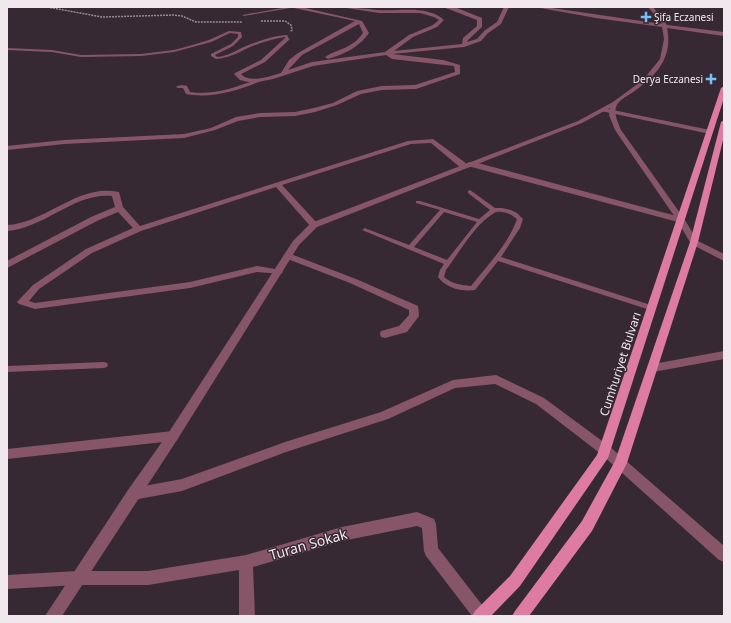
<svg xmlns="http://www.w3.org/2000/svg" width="731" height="623" font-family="'Noto Sans',sans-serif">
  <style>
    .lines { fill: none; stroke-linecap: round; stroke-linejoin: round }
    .path { stroke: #978c94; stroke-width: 1.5; stroke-dasharray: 2 1; stroke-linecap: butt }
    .service { fill: #865668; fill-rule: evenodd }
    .minor { fill: #865668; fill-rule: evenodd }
    .tertiary { fill: #865668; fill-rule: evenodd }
    .primary { fill: #dd7ba2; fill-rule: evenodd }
    .poi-dot { fill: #75c0f6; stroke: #372933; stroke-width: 1.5 }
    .labels { text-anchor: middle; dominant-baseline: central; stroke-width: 3; stroke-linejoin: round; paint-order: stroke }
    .far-poi-label { font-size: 10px; fill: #f1e8ee; stroke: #372933; text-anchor: start }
    .street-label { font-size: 12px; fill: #f1e8ee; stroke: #372933 }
    .near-street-label { font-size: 14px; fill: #f1e8ee; stroke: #372933 }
  </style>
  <rect width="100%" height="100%" fill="#372933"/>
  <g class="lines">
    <g class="path">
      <path d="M47,7L102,17L174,15L182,16L196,22H242"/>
      <path d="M261,21H285L291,25L292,30L290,32"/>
    </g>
    <g class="service">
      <path d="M288,7H296L244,16L242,15Z"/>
      <path d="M229,31L241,32L242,37L233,46L215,55L217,57C228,56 237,50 246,46C259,41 272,36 286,35H287L289,39L286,40L285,37C272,39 260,43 248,48C238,53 228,58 216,59L211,56V54L231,44L238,37V34L230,33L211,42L174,52L141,56L81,57L52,52L7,50V48L52,50L81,55L141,54L174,50L189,46L209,40Z"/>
      <path d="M262,78H263V80C241,90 211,99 186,94L183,88H178L176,87C178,85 183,85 187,86L190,92C215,96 239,86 262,78Z"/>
      <path d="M470,190L495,208H502L511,210L517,213L523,219L520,228L501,257L654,306L655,308L654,310H650L498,261L475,290C462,292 446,288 438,277L440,270L444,264L362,230L365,228L367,229L409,245L440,210L416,203V201H420L479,219L490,210L468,193V191ZM444,212L477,222L447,260L414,247ZM496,212C505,211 511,214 517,219C509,243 487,266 471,286C461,285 452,284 444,277L446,270C459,253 476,222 496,212Z"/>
      <path d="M104,362L107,363L108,365L107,367L104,368L7,372V366Z"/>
    </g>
    <g class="minor">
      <path d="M253,7H301L362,21L369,33C359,47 345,54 328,59L325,57C339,48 352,49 363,33L359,24L302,55L288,70L312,62L385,52L409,35L433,25L439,20L434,17L420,13H379L340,7C352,7 365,9 377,10C399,12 426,4 444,20L437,27L413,37L394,51L462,44L463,38L477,26V20L443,7L457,8L482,18V27L468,40L467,42L477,39L484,31L497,22L504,7H509L501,24L488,33L481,41L464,47L392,54L443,60L460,65V74L416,89L382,90L361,94L337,105L315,112L295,116L260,117L238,121L215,130L184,138L64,144L7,150V146L64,140L184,134L211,128L236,117L260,113L295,112L314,108L333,103L357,91L382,86L415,85L455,72L454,66L392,59L386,55L313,66L273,79L253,83L240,80L234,74L235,73L261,60L285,38L290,39L265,62L241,74C250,84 270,76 281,73L289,60L298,53L355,21L294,8H255Z"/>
      <path d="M603,108L710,130L713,132L710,134L601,111L600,110Z"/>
      <path d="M433,139L467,164V168H461L431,143L411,144L282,185L317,223L318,225L317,227H311L276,187L141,231L92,253L39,289L29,301L35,303L190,282L257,266L281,270L283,272L281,274L257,272L190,288L35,309L19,304L17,302L33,285L86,249L133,228L118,212L97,221L7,268V261L91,217L115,207L112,196C75,192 45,228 7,231V225C46,223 78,183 119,192L123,207L140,226L408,141Z"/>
      <path d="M468,162H474L684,218L685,220L681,223L678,222L468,166Z"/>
      <path d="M694,239L724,254V261L691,244L690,242Z"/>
      <path d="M288,253L356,279L418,306L419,316L407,332L385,338L381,337L380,334L381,331L399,326L409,315V310L350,283L285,258L283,256L285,254Z"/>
      <path d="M724,351V359L653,372L649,371L648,368L649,365L653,364Z"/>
      <path d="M496,375L544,398L609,446L724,546V562L719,560L601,454L536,404L495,384L455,388L388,419L286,452L182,491L133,500L128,498L126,494L128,490L133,488L182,479L285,442L381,412L453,380Z"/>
      <path d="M173,431L177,432L179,436L177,440L173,441L7,459V449Z"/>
      <path d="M417,512L434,519L436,524L438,548L486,610L488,616H472L426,556L424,551L422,528L417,526L342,541L253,567L255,616H239V570L148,585H78L7,589V575L78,571H148L246,555L342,527Z"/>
    </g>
    <path class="tertiary" d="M535,7H545L662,24L648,7H653L667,25L724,32V36L667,28C673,56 658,74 636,90C631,94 622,98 618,103C612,112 618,122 621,130L685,220L698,242L697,244H691L677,220L615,130L609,115L610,108L582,123L317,227L299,245L177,440L62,616H45L128,490L169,432L293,241L311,223L578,121L613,102L643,80L660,59L664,39L662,27L596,18Z"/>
    <g class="primary">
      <path d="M724,86V98L608,458L520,586L491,616H472L475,611L510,576L597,455L721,88Z"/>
      <path d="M724,120V136L698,242L627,463L592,531L529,616H512L515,611L582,521L615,461L690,242L721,122Z"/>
    </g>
  </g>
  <g class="poi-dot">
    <path d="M644 11h4v4h4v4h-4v4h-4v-4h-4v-4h4z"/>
    <path d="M709 73h4v4h4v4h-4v4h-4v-4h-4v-4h4z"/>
  </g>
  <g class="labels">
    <g class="far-poi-label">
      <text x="654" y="17">Şifa Eczanesi</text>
      <text x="703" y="79" text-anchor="end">Derya Eczanesi</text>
    </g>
    <g class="street-label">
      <text transform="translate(620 364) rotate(-72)">Cumhuriyet Bulvarı</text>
    </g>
    <g class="near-street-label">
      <text transform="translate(308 544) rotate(-16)">Turan Sokak</text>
    </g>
  </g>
  <rect width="731" height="623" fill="none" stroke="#f1e8ee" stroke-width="16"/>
</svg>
